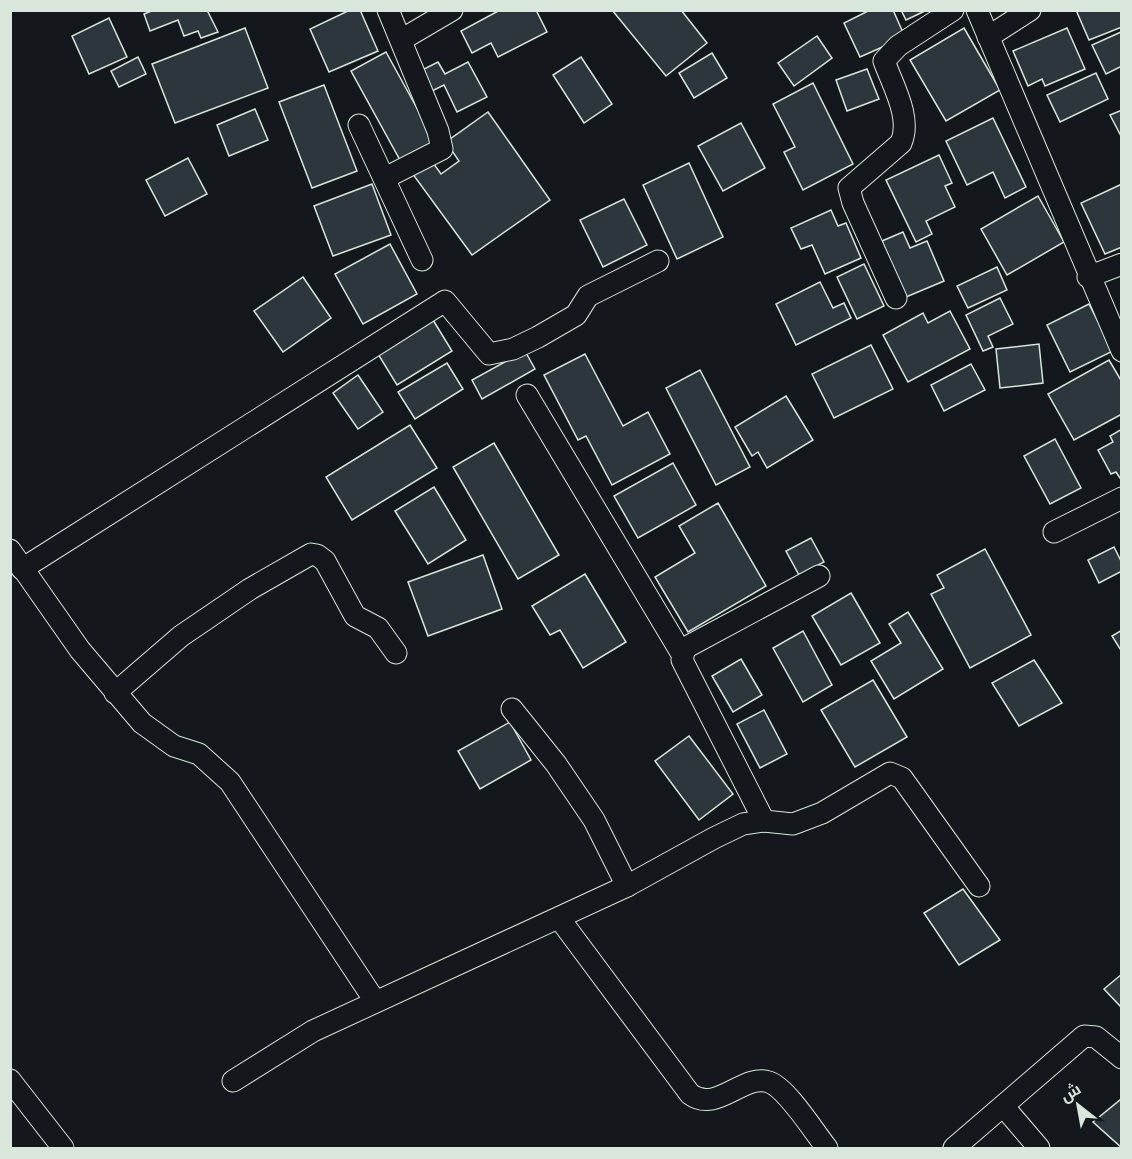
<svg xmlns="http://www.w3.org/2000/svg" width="1132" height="1159" font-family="'IBM Plex Sans',Cairo,sans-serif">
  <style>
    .building { fill: #2c363c; stroke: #d8e6dc; stroke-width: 1.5 }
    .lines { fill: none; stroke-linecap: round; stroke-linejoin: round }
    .minor-casing { stroke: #d8e6dc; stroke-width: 23 }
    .minor { stroke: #14181c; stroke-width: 21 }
  </style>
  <rect width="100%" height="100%" fill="#14181c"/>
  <g class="building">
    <path d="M154,10H207L218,32L201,38L198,31L184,36L178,20L150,31L144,14Z"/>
    <path d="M350,10H360L378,51L329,72L310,29Z"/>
    <path d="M500,10H536L547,32L498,57L491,43L472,53L461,31Z"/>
    <path d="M612,10H681L707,43L666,76Z"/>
    <path d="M870,10H893L905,37L860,57L844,23Z"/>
    <path d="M901,10H927L906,20Z"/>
    <path d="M1076,10H1121L1122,27L1089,40Z"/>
    <path d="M109,18L127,57L89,74L72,36Z"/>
    <path d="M245,28L268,88L175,123L152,64Z"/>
    <path d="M964,28L1000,90L946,121L910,60Z"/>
    <path d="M1067,28L1085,69L1045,86L1042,79L1028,86L1013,51Z"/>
    <path d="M1121,32L1122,66L1106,74L1092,45Z"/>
    <path d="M817,36L832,58L794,86L778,63Z"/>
    <path d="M386,52L435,141L400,160L351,71Z"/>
    <path d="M712,53L727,78L694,98L679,73Z"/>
    <path d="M138,57L146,74L119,87L111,71Z"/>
    <path d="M581,57L612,104L584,123L553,75Z"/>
    <path d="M438,62L445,74L468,62L487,97L457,112L444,85L430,92L420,71Z"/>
    <path d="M867,69L879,99L847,111L836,80Z"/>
    <path d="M1096,73L1108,99L1060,122L1047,95Z"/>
    <path d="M813,83L853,164L803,190L784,152L795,147L773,104Z"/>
    <path d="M324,85L357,171L312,188L279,102Z"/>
    <path d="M255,109L268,140L229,156L217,125Z"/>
    <path d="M1122,110V138L1110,115Z"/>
    <path d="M488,112L550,200L472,255L412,173L431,160L441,174L459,161L446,142Z"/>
    <path d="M993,118L1026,187L1005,198L993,172L967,185L946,141Z"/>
    <path d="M741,123L765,168L723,191L698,146Z"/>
    <path d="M939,155L952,183L945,186L955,207L926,221L932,234L916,242L886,180Z"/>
    <path d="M188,158L207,194L165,216L146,180Z"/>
    <path d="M689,163L723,237L677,259L643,185Z"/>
    <path d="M372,184L391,235L333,256L314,206Z"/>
    <path d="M1122,184V247L1105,254L1081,203Z"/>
    <path d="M1038,196L1064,242L1007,275L981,229Z"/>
    <path d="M624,199L647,245L603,267L580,220Z"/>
    <path d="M831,210L838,226L846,223L861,258L825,274L812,245L801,249L791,228Z"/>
    <path d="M903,232L910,248L927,241L944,281L906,297L882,241Z"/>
    <path d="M390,244L417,294L363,324L335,274Z"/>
    <path d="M864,264L884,306L857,319L837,277Z"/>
    <path d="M997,267L1007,290L968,308L957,286Z"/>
    <path d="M303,277L331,318L283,352L254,311Z"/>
    <path d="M820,282L833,308L844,303L851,318L796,345L776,304Z"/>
    <path d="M1000,298L1013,324L988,336L993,347L983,351L966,315Z"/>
    <path d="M1089,304L1113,351L1070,372L1047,325Z"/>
    <path d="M950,311L970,349L908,382L883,335L923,313L928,323Z"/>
    <path d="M433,320L452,351L397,385L378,354Z"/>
    <path d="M1039,344L1043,383L1000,388L996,349Z"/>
    <path d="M871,345L893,389L834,418L812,374Z"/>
    <path d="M525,351L535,369L482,399L472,380Z"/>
    <path d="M585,354L623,426L648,412L670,454L612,485L586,436L578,440L544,375Z"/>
    <path d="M1109,360L1122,382V414L1074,440L1048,394Z"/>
    <path d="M447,363L463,389L415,419L398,392Z"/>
    <path d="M971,364L985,390L944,411L931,385Z"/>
    <path d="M700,370L750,467L716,485L666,388Z"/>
    <path d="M358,375L383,412L358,429L333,393Z"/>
    <path d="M786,396L813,440L767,468L758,452L752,456L735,427Z"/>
    <path d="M410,425L437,468L352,520L326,477Z"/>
    <path d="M1122,429V481L1116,472L1111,474L1098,450L1113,442L1110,436Z"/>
    <path d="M1055,439L1081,488L1050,504L1024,456Z"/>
    <path d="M494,443L559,555L518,579L453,467Z"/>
    <path d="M673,463L696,505L638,538L614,496Z"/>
    <path d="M434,487L466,540L428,564L395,511Z"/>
    <path d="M718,503L766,586L688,632L655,577L695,553L679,526Z"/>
    <path d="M811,538L824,562L799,575L786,551Z"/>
    <path d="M1114,547L1122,563V571L1099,583L1088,560Z"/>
    <path d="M985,549L1031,635L970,668L931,594L944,588L937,575Z"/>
    <path d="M483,555L502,609L428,636L408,582Z"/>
    <path d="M585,574L626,642L583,668L560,630L550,635L532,606Z"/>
    <path d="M851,593L880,643L841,665L812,616Z"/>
    <path d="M908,612L943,669L894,699L871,661L901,643L889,624Z"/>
    <path d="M1122,630V652L1112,636Z"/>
    <path d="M803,631L832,685L803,702L773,648Z"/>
    <path d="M741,659L762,695L733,712L712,676Z"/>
    <path d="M1034,660L1062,703L1019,726L992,683Z"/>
    <path d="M873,680L907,737L855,767L821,710Z"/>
    <path d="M764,710L787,754L760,768L737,724Z"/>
    <path d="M510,722L531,760L480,789L458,751Z"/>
    <path d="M689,736L733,794L699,820L655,761Z"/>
    <path d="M963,889L1000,940L959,965L924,913Z"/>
    <path d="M1122,974V1008L1104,989Z"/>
    <path d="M1120,1100L1122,1101V1148L1093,1122Z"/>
  </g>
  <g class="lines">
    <defs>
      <g id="minor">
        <path d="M977,10L1122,351"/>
        <path d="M988,37L1030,10"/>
        <path d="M401,40L452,10"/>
        <path d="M359,125L422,260"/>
        <path d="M385,178L442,149L438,131L388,10"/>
        <path d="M1088,277L1122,264"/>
        <path d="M896,298L853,203L849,188L901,143C912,118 893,86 884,61L898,46L953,10"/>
        <path d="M527,395L682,654"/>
        <path d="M1054,532L1122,498"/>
        <path d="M10,550L80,650L142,723L174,746L199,754L230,782L375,1001"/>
        <path d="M22,569L445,301L489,354L513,349L538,337L576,315L588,296L658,261"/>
        <path d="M115,693L181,636L250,589L311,554L317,555L325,561L355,616L378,628L396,653"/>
        <path d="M512,709L556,764L594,820L627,886"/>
        <path d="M764,821L682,660L685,648L819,576"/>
        <path d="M559,918L690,1094C717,1114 743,1073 769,1082C787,1088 814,1132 827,1148"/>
        <path d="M10,1080L63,1148"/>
        <path d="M233,1081L313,1031L627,886L714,838L743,824L764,821L793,824L822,813L890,773L902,778L979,886"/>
        <path d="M1004,1107L1039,1148"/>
        <path d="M954,1148L1084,1036L1096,1037L1122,1058"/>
      </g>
    </defs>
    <use href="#minor" class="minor-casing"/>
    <use href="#minor" class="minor"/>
  </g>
  <rect width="1132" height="1159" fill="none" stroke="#d8e6dc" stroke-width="24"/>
  <g transform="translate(1078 1105) rotate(329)" stroke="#14181c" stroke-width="4.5" paint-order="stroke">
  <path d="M0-4.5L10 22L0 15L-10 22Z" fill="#d8e6dc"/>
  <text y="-9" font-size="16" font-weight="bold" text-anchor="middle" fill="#d8e6dc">ش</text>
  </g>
</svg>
